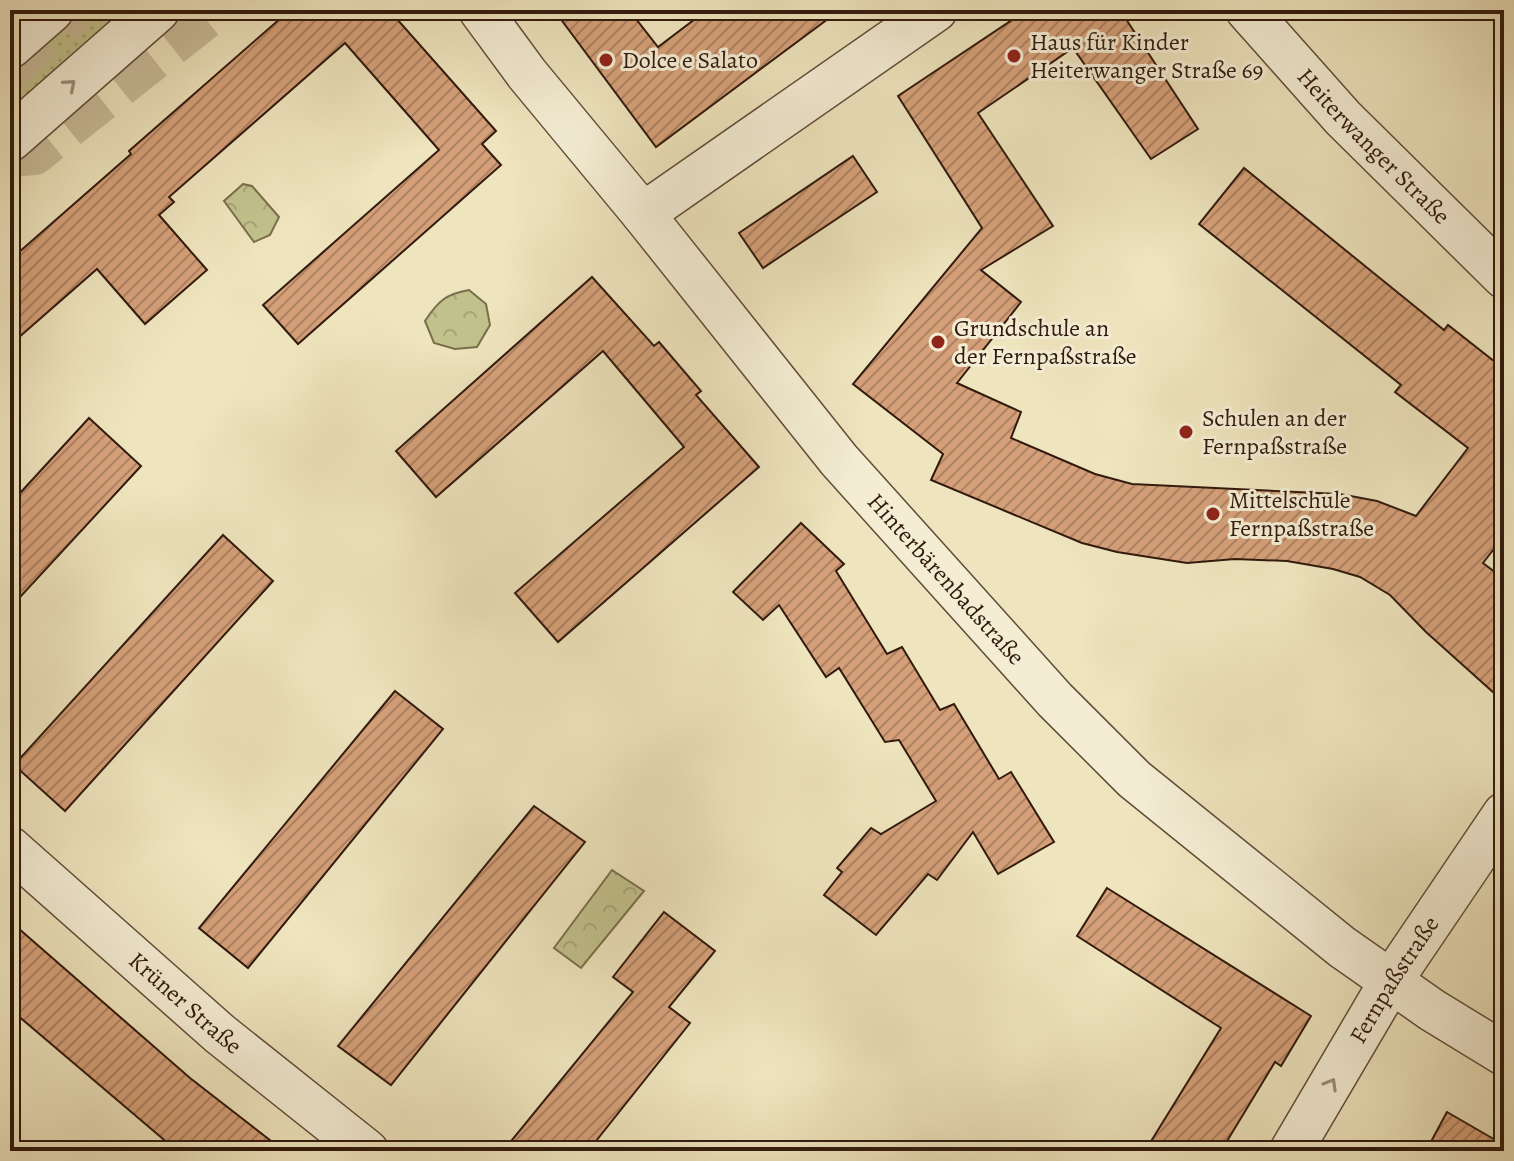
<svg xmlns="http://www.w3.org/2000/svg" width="1514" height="1161" font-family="Alegreya,serif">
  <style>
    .grass { fill: url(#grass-dots); stroke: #796e4c; stroke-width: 2 }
    .forest { fill: url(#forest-crowns); stroke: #796e4c; stroke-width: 2 }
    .building { fill: url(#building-hatch); stroke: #311a0d; stroke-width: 2 }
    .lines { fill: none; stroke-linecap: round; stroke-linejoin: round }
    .trunk-tunnel { stroke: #c8bc9a; stroke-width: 44; stroke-dasharray: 44 22; stroke-linecap: butt }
    .motorway-tunnel { stroke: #c8bc9a; stroke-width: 44; stroke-dasharray: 44 22; stroke-linecap: butt }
    .minor-casing { stroke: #604c39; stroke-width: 45 }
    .tertiary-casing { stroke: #604c39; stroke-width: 47 }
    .minor { stroke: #f4edd4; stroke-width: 42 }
    .tertiary { stroke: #f4edd4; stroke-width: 44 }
    .oneway { stroke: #9c8e7a }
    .poi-dot { fill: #8f2418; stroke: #f4edd4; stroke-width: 3 }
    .labels { text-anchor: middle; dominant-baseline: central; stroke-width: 6; stroke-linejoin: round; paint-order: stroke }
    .poi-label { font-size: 24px; fill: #311a0d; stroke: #f4edd4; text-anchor: start }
    .street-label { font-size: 24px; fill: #311a0d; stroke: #f4edd4 }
  </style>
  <defs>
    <pattern id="grass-dots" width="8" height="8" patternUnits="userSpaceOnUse" patternTransform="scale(2)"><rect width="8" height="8" fill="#c1c18c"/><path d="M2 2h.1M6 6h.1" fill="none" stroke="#a6a578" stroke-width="1.8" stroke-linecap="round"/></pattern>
    <pattern id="forest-crowns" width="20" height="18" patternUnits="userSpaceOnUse" patternTransform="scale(2)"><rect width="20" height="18" fill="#c1c18c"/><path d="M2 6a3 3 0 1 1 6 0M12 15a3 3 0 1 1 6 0" fill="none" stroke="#a6a578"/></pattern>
    <pattern id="building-hatch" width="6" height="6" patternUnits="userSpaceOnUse" patternTransform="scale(2)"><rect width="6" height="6" fill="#d5a079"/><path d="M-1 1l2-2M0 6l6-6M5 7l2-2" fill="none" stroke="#ad8262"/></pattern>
  </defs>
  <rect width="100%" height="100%" fill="#eee4bd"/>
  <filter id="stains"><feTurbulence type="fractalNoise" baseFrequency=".0025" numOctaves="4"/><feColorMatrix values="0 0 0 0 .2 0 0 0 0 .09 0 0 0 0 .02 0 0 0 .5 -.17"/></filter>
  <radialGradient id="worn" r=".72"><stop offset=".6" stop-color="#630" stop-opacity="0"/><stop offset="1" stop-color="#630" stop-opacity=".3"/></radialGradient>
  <path class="grass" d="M70,10H138L10,121V62Z"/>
  <g class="forest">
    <path d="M243,184L252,186L279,217L270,235L254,242L224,201Z"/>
    <path d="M469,290L486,304L490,325L477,347L455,349L434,343L425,321C438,301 446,294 469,290Z"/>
    <path d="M612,870L644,891L581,968L554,948Z"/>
  </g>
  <g class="building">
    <path d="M290,10H389L496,131L482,144L501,165L298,344L263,305L439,150L345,43L169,197L174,202L159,215L207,270L145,324L97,269L10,345V260L131,154L129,151Z"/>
    <path d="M554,10H629L658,47L707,10H840L656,147Z"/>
    <path d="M1027,10H1120L1198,129L1151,159L1073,48L978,113L1053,226L981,270L1021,302L957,383L1021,412L1011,438L1095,474L1132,484L1340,494L1377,501L1416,516L1468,448L1395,392L1401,385L1199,224L1244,168L1444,330L1448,325L1504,369V536L1483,563L1504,579V702L1426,632L1390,595L1360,577L1333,569L1287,561L1235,559L1187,563L1117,552L1082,543L931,480L943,454L853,384L982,228L898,96Z"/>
    <path d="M853,156L877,192L763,268L739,233Z"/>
    <path d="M592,277L654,346L659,342L701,391L696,395L759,467L558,642L515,593L684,447L603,351L436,497L396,451Z"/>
    <path d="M89,418L141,466L10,608V504Z"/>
    <path d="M801,523L844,564L836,571L887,654L902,647L940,710L954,704L999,779L1011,772L1054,842L998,874L973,832L937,880L928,874L876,935L824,895L842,872L837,868L871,828L881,834L936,801L899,740L885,742L839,668L826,677L779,605L763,620L733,592Z"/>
    <path d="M223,535L273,581L65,811L14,765Z"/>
    <path d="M395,691L443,729L248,968L199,928Z"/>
    <path d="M534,806L585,842L391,1085L338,1046Z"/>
    <path d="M1107,888L1311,1016L1281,1066L1275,1062L1221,1151H1145L1221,1028L1077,936Z"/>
    <path d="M664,912L715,951L669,1007L690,1023L588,1151H503L633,992L613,977Z"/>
    <path d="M10,921L190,1078L284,1151H177L156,1133L10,1009Z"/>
    <path d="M1447,1112L1504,1145V1151H1426Z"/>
  </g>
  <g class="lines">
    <path class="trunk-tunnel" d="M10,68L75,10"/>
    <path class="motorway-tunnel" d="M10,155L34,153L214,10"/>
    <defs>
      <g id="minor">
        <path id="s1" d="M480,10L527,74L643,214L839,460L1055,700L1134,779L1342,947L1432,1010L1504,1054"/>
        <path id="s2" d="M1247,10L1343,118L1504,277"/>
        <path d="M643,214L936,10"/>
        <path id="s3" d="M10,848L220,1034L367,1151"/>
        <path id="s4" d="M1291,1151L1391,981L1504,814"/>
      </g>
      <g id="tertiary">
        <path d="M10,46L51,10"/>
        <path d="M10,139L157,10"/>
      </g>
    </defs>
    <use href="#minor" class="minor-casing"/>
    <use href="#tertiary" class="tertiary-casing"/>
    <use href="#minor" class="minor"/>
    <use href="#tertiary" class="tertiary"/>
  </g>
  <defs><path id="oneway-chevron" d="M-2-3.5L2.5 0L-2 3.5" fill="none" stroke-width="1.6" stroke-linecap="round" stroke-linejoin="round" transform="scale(2)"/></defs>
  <g class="oneway">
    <use href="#oneway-chevron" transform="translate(70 85) rotate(-41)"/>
    <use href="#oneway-chevron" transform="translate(1331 1084) rotate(-60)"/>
  </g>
  <g class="poi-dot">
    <circle cx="1014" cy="56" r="8"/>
    <circle cx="606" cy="60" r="8"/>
    <circle cx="938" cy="342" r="8"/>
    <circle cx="1186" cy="432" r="8"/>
    <circle cx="1213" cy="514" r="8"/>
  </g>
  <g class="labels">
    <g class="poi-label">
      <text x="1030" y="42">Haus für Kinder<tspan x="1030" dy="28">Heiterwanger Straße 69</tspan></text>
      <text x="622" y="60">Dolce e Salato</text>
      <text x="954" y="328">Grundschule an<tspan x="954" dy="28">der Fernpaßstraße</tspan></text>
      <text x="1202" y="418">Schulen an der<tspan x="1202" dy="28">Fernpaßstraße</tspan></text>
      <text x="1229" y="500">Mittelschule<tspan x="1229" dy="28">Fernpaßstraße</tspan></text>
    </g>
    <g class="street-label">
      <text stroke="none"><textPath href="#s2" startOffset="186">Heiterwanger Straße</textPath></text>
      <text stroke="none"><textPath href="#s1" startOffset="736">Hinterbärenbadstraße</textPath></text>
      <text stroke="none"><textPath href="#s4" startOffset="200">Fernpaßstraße</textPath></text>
      <text stroke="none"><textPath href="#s3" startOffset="234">Krüner Straße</textPath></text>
    </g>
  </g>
  <rect width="1514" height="1161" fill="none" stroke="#eee4bd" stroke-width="40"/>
  <rect x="12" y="12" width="1490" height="1137" fill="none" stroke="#311a0d" stroke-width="4"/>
  <rect x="20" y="20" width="1474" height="1121" fill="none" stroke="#311a0d" stroke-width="2"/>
  <rect width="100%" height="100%" filter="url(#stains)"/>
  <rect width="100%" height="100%" fill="url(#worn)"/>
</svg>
